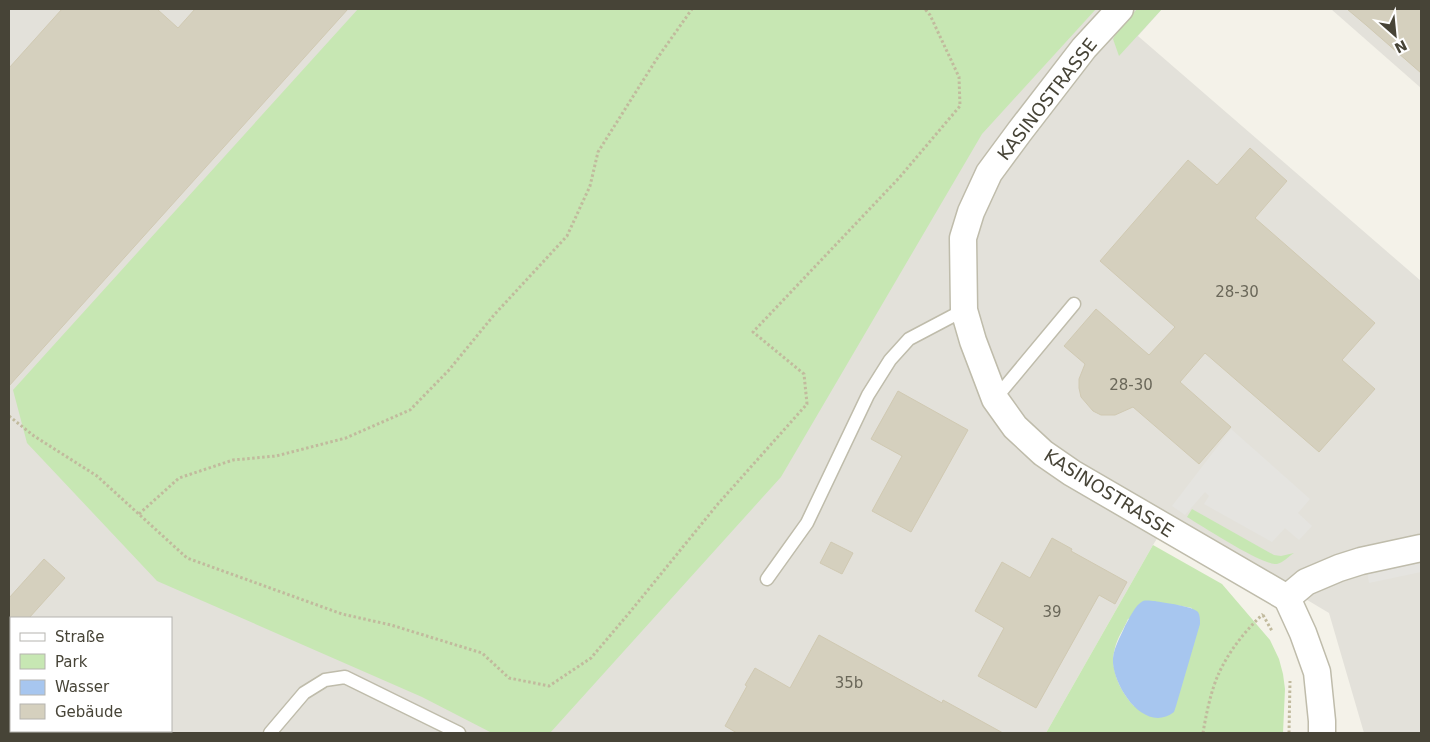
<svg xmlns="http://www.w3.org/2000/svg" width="1430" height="742" font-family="'DejaVu Sans',sans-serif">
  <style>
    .industrial { fill: #e3e1da; fill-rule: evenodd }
    .green { fill: #c7e7b3; fill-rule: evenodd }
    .parking { fill: #e5e4e0 }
    .water { fill: #a7c6ef }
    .building { fill: #d5d0be; stroke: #d0c9b2 }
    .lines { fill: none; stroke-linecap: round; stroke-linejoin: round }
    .lane-casing { stroke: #bfbcab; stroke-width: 15 }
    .street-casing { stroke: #bfbcab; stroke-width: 29 }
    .path { stroke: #c1ba9d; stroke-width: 3; stroke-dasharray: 2.5 2.5; stroke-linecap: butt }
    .lane { stroke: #fff; stroke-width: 12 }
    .street { stroke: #fff; stroke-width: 26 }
    .labels { text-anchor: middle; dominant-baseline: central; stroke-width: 4; stroke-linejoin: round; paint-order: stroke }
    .number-label { font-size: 15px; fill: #6a6759 }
    .street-label { font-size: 18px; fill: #474437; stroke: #fff }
  </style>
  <rect width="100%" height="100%" fill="#f4f2e9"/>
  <g class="industrial">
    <path d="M9,9H1162L1138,36L1421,281V733H1364L1329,613L1170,518L1153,545L1046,733H9ZM11,618H171V731H11Z"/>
    <path d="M1331,9H1421V88Z"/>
  </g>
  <g class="green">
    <path d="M358,9H1096L982,134L781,477L550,733H492L422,697L157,581L27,443L13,390Z"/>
    <path d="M1137,9H1162L1119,56L1113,39L1118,30Z"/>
    <path d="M1192,509L1274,555L1281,556L1294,553C1289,556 1283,563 1277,564C1263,566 1202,526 1187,517Z"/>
    <path d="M1153,545L1222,584L1270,640L1279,659L1283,674L1285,689L1283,733H1046ZM1176,605L1192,608L1134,706C1120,692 1109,668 1115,648C1117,638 1124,629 1128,619Z"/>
  </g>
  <g class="parking">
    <path d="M1231,429L1310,499L1298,513L1312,526L1299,540L1285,528L1272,542L1204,504L1209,496L1205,492L1185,515L1172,506Z"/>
    <path d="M1421,560V572L1369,583L1367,572Z"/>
  </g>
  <path class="water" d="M1155,601C1164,603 1193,606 1198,612C1200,615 1200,620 1200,624L1176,706L1174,712C1145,734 1115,689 1113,663C1112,650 1120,638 1125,626C1129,619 1135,605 1143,601C1146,600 1152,601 1155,601Z"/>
  <g class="building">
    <path d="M62,9H157L178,28L195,9H348L9,386V68Z"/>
    <path d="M1347,9H1421V73L1366,25Z"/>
    <path d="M1250,148L1287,181L1255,218L1375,323L1342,360L1375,389L1319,452L1205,353L1180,382L1231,427L1199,464L1133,407L1115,415H1101L1093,411L1081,397L1079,388V379L1085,364L1064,346L1096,309L1149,355L1175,327L1100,261L1188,160L1217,185Z"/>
    <path d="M898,391L968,430L911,532L872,511L902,456L871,439Z"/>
    <path d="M1052,538L1072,549L1071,551L1127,582L1115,604L1099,595L1036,708L978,676L1004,628L975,611L1002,562L1030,578Z"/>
    <path d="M831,542L853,553L842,574L820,563Z"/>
    <path d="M44,559L65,578L29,618H9V598Z"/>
    <path d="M819,635L942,703L943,700L1003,733H737L725,726L747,686L745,685L755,668L790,688Z"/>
  </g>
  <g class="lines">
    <defs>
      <g id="lane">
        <path d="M995,399L1074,304"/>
        <path d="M767,579L807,523L868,395L890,360L909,339L964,310"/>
        <path d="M270,733L304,693L325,680L345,677L459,733"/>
      </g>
      <g id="street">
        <path d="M1120,9L1084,48L1020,131L989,173L971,212L963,238L964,310L973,341L995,399L1015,427L1043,453L1072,473L1287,598"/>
        <path d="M1287,598L1306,582L1339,568L1361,561L1421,548"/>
        <path d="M1287,598L1303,633L1317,672L1322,721V733"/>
      </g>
    </defs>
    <use href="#lane" class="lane-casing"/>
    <use href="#street" class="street-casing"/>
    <g class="path">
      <path d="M9,416L34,436L97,476L187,558L342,614L391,625L482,653L509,678L549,686L591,658L630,612L717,505L807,404L804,374L753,332L899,178L960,106L959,77L930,15L925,9"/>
      <path d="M139,514L179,478L233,460L276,456L346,438L410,410L449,370L494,315L567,236L590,186L598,152L656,60L692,9"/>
      <path d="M1263,615L1272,631"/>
      <path d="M1203,733C1206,715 1211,690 1219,673C1229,651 1245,631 1263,614"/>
      <path d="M1289,733L1290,681"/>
    </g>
    <use href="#lane" class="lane"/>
    <use href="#street" class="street"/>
  </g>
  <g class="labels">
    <g class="number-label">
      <text x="1237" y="292">28-30</text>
      <text x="1131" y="385">28-30</text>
      <text x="1052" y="612">39</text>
      <text x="849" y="683">35b</text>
    </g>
    <g class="street-label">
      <text transform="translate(1047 99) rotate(-52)">KASINOSTRASSE</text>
      <text transform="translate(1109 493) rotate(32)">KASINOSTRASSE</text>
    </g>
  </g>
  <rect width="1430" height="742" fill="none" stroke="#474437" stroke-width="20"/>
  <rect x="10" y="617" width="162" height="115" fill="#ffffff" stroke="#b5b4af"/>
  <rect x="20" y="633" width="25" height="8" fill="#ffffff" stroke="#b5b4af"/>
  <text x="55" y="642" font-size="15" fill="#474437">Straße</text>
  <rect x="20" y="654" width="25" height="15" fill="#c7e7b3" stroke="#b5b4af"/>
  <text x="55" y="667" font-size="15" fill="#474437">Park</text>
  <rect x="20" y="680" width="25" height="15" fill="#a7c6ef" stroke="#b5b4af"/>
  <text x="55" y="692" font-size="15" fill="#474437">Wasser</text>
  <rect x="20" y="704" width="25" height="15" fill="#d5d0be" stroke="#b5b4af"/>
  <text x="55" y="717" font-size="15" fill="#474437">Gebäude</text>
  <g transform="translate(1395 35) rotate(153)" stroke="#ffffff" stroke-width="4" paint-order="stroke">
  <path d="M0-4L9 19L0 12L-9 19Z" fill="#474437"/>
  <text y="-8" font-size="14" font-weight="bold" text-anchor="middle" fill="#474437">N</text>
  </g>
</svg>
